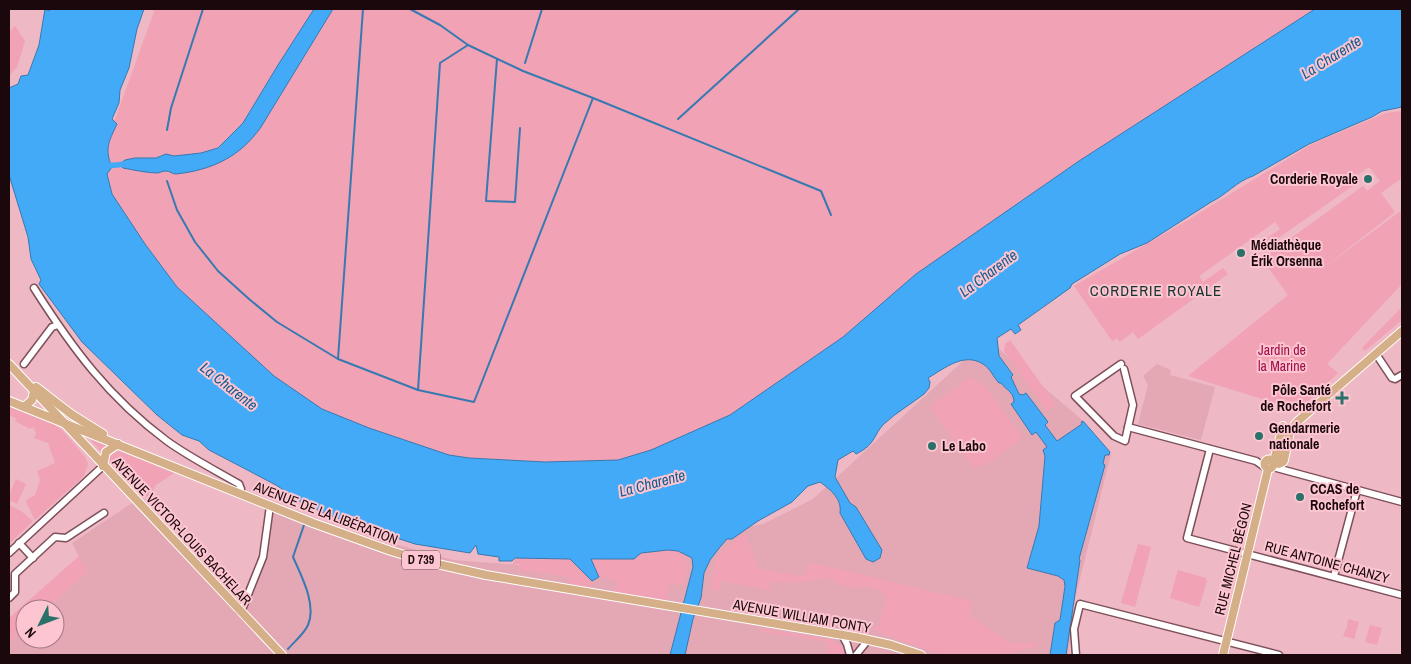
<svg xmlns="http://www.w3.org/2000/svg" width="1411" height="664" font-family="'Archivo Narrow',sans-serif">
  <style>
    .built { fill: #e4a8b5 }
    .green { fill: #f1a2b4 }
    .water { fill: #43aaf7; stroke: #3779b1 }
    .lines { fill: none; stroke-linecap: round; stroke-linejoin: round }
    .stream { stroke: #3779b1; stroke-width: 2 }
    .canal { stroke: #43aaf7; stroke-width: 5.5 }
    .minor-casing { stroke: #7d4f59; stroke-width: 9 }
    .major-casing { stroke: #fff; stroke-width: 10 }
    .minor { stroke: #fff; stroke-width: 6 }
    .major { stroke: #d4af88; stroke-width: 8 }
    .poi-dot { fill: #297169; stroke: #fcc5d0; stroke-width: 2 }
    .labels { text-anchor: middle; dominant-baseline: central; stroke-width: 4; stroke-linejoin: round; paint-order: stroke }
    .shield { fill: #fcc5d0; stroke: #5e4148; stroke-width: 1 }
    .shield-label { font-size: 12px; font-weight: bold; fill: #1a080d }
    .poi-label { font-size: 14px; font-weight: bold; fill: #1a080d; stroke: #fcc5d0; text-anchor: start }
    .park-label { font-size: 14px; fill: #9f0e4b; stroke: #fcc5d0 }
    .street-label { font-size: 14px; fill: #1a080d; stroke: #fcc5d0 }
    .water-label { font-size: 15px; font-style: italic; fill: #135c8e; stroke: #fcc5d0 }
    .neighbourhood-label { font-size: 15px; letter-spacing: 1px; fill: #133530; stroke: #fcc5d0 }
  </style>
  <rect width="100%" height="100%" fill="#eeb8c4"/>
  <g class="built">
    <path d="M987,339L1080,418L1111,454L1075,599L1068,655H9V644L25,629V639H55V609H46L87,572L72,543L132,503L235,612L261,553L265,508L453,560L646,574L712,533L763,524L813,499Z"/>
    <path d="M1157,364L1171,370L1170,375L1215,387L1201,440L1138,424L1148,385L1143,376Z"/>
  </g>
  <g class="green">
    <path d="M155,9H1342L862,349L643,468L404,465L160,302L97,169Z"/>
    <path d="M15,26L25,41L17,67L9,76V32Z"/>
    <path d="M1402,111V178L1381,193L1395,212L1322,269L1402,210V284L1327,364L1338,373L1298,410L1188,376L1288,295L1262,259L1363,186L1367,191L1380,181L1369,167L1356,176L1360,181L1264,248L1260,243L1280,229L1275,222L1199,276L1203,282L1223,268L1228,274L1138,339L1133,332L1120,342L1117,338L1112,341L1074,286L1183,223L1312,144L1386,113Z"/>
    <path d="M1402,307V320L1365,351L1362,348Z"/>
    <path d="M1010,340L1056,405L1047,411L1004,351L1005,344Z"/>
    <path d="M970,377L986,387L1022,438L983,467L980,464L974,468L929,407Z"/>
    <path d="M9,405L52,423L62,430L85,457L88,464L84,476L35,520L26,502L28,499L35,495L40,480L37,471L55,463L48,443L34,438L36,433L33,427L30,429L15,421L16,418L9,415Z"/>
    <path d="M89,438L174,473L156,485L149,499L134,483L128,482Z"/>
    <path d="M16,479L26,484L17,504L9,500V495Z"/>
    <path d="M9,505L21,511L33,521L9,544Z"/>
    <path d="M745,532L759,569L804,576L810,562L972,601L971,616L1010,643H1038V646L1004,655H942L873,630L875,626H879L886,596L883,595V591L862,586L861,589L841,585L830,578L794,583L771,581L770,590L721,581L719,591L711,589L714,581L711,580C714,572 715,559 720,553C726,545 737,540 745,532Z"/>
    <path d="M1138,544L1151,547L1135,607L1121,603Z"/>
    <path d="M668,550L678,551L687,556L684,561L688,562L684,585L669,584L666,600L615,593L617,581L599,577L591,559L599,560L641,553Z"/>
    <path d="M79,556L85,566L87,572L46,609H25V629L9,644V618Z"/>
    <path d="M515,558L570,559L591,581V588L568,584L569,577L518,570L520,564H513Z"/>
    <path d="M1178,570L1206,578L1207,581L1199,607L1170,598Z"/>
    <path d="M1348,619L1359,622L1354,639L1343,636L1347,627Z"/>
    <path d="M1370,625L1382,628L1377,645L1365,642Z"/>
    <path d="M764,629L831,640C839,644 845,646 846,655H826L828,642L760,632V630Z"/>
  </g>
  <g class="water">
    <path d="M45,9L49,11L51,9H144L137,29L129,68L120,90L119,103L112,119L117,124C109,141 104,149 112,167L107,174L112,194L145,244L177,287L274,376L322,409L369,428L449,455L469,458L545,462L618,460L651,450L730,415L843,337L916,274L1079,161L1315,9H1402V107L1382,111L1372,117L1309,144L1253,176C1237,181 1226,195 1211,202L1147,243L1120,254L1072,284L1070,288L1018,325L1021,330L1015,334L1011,329L997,338L999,356L1013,375L1011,377L1019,394L1023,395L1026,393L1048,422L1045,425L1057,441L1082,424L1081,422L1083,421L1110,452L1109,455H1105L1103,464L1105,465L1079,559L1080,560L1066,655H1050L1055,623L1060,620L1065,586L1064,580L1058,576L1027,568L1039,526L1045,456L1043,450L1047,447L1036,432L1032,435L1011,404L1014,402C1014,392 1006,390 1001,383H999C994,378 990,368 983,364C964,352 945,368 928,378L930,382L929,388L924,394C911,404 897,412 885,423C873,434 877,444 856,454L853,451L838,460L835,477L850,503L856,507L882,550L880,558L873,562L866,559L840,513C842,499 831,490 820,482L808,486L792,502L758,521L732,539H727L720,547L710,560L704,573L701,598L693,619L685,655H670L693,567L692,558L678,551L668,550L641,553L634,559H591L598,575L599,577L592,581L570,559L515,558L512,561H499V557L478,554L476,545L470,553L415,544L330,516L301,502L276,485L209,450L199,441L182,435L157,415L82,342L39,284L41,280L31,259L28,237L9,175V88L18,84L21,76L28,75L39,45Z"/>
    <path d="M314,9H333L261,127C240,157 212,170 176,174C172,174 170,171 166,171C163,171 161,172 158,173C147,173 134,170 123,168L120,164L125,160L135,158H156L166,154L174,156L201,153L218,148L243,123L278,65Z"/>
  </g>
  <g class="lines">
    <g class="stream">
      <path d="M363,9L338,359L418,390"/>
      <path d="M410,9L440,25L468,45"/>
      <path d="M497,59L486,201L515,202L520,128"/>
      <path d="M525,63L542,9"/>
      <path d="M593,98L523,71L468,45L440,63L418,390L474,402L593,98L821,191L831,215"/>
      <path d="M678,119L799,9"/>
      <path d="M167,130L171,108L203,9"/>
      <path d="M167,181L177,210L195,242L218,271L249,299L277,322L338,359"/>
      <path d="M288,649C294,642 304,634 308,625C317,605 301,575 293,557L304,525"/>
    </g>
    <path class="canal" d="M106,166L127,164"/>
    <defs>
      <g id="minor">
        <path d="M34,288C72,348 109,398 167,441C189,457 215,470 239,484L241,489L238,493"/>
        <path d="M1376,354L1392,378L1395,379L1402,375"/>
        <path d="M24,364L52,327L58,325"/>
        <path d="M1121,364L1075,396L1114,436L1125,441L1133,405L1124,369"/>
        <path d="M1128,427L1256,461L1266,468"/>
        <path d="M1210,449L1187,538L1402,595"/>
        <path d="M1273,467L1402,502"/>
        <path d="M19,543L33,558"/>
        <path d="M9,553L103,466"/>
        <path d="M1334,576L1357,490"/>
        <path d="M9,598L15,592V574L55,537L66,538L104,513"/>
        <path d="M239,610L243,607L263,557L270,506"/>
        <path d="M842,635L847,644L850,655"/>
        <path d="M856,655L868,640"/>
        <path d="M1076,655L1074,629L1080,604L1279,655"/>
      </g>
      <g id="major">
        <path d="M9,364L282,655"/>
        <path d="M36,387L71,414L103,434"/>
        <path d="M9,401L313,523L391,551L424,561L486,575L855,637L891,645L921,655"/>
        <path d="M24,407L32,400L34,391"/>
        <path d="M1291,430L1297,422L1402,331"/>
        <path d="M1275,457L1283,426"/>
        <circle cx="1269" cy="464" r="4.5"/>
        <path d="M1270,460L1275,459L1278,454H1282L1284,458L1283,462L1279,464L1275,461V459"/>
        <path d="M1284,460L1290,431"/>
        <path d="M103,466L106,452L118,444"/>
        <path d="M1223,655L1268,469"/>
      </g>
    </defs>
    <use href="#minor" class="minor-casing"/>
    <use href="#major" class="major-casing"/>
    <use href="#minor" class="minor"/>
    <use href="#major" class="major"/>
  </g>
  <g class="poi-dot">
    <circle cx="1368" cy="179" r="5"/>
    <circle cx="1241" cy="253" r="5"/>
    <path d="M1339.5 390.5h5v5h5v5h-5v5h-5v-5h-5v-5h5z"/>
    <circle cx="1259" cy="436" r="5"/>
    <circle cx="932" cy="446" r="5"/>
    <circle cx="1300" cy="497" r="5"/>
  </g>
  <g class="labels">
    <rect class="shield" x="402" y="550.5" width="38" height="19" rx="4"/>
    <g class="shield-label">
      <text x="421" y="560">D 739</text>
    </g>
    <g class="poi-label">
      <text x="1358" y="179" text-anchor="end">Corderie Royale</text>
      <text x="1251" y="245">Médiathèque<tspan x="1251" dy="16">Érik Orsenna</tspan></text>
      <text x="1331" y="390" text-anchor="end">Pôle Santé<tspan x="1331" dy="16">de Rochefort</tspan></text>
      <text x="1269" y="428">Gendarmerie<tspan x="1269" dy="16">nationale</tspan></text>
      <text x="942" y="446">Le Labo</text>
      <text x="1310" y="489">CCAS de<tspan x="1310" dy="16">Rochefort</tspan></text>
    </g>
    <g class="park-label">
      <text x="1282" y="350">Jardin de<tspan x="1282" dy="16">la Marine</tspan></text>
    </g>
    <g class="street-label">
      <text transform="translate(326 513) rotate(21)">AVENUE DE LA LIBÉRATION</text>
      <text transform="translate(182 531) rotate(47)">AVENUE VICTOR-LOUIS BACHELAR</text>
      <text transform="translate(1233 559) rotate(-76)">RUE MICHEL BÉGON</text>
      <text transform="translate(1327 562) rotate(15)">RUE ANTOINE CHANZY</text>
      <text transform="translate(802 616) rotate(10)">AVENUE WILLIAM PONTY</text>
    </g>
    <g class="water-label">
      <text transform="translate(1331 57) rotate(-32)">La Charente</text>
      <text transform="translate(988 273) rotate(-37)">La Charente</text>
      <text transform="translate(229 386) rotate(38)">La Charente</text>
      <text transform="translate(652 483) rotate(-15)">La Charente</text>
    </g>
    <g class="neighbourhood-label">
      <text x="1156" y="290">CORDERIE ROYALE</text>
    </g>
  </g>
  <rect width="1411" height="664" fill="none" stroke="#1a080d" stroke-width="20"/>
  <g transform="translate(40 624) rotate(228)"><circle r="24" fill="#fcc5d0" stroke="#a27982"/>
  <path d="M0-4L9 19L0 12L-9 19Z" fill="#297169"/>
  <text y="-8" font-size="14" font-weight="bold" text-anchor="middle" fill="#1a080d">N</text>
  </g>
</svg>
